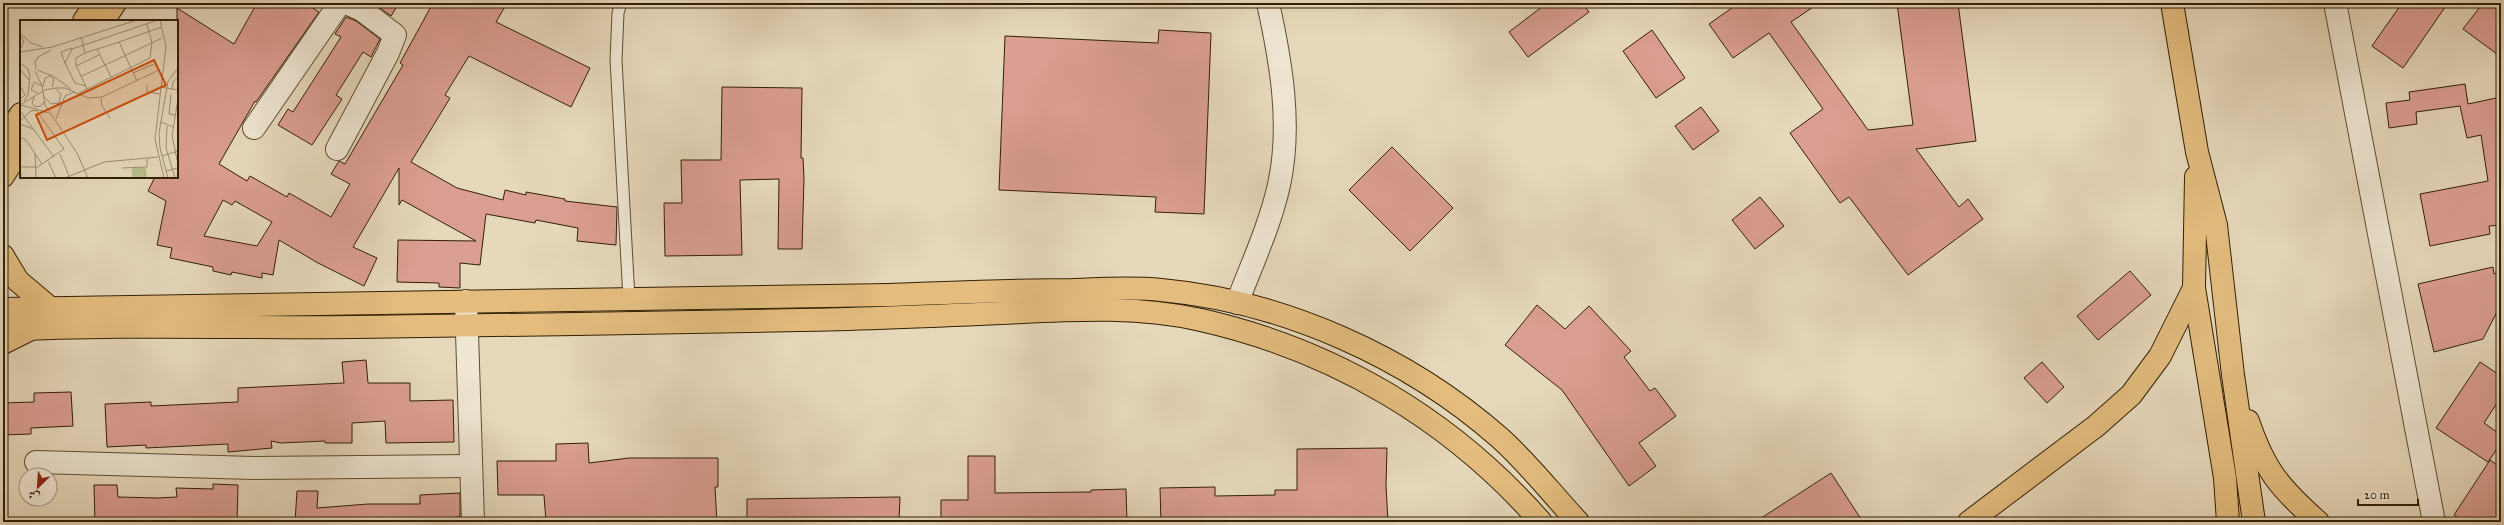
<svg xmlns="http://www.w3.org/2000/svg" width="2504" height="525" font-family="'IM FELL Great Primer',Amiri,serif">
  <style>
    .building { fill: #db9e92; stroke: #312005; fill-rule: evenodd }
    .lines { fill: none; stroke-linecap: round; stroke-linejoin: round }
    .service-casing { stroke: #5e4e32; stroke-width: 13 }
    .minor-casing { stroke: #5e4e32; stroke-width: 24 }
    .primary-casing { stroke: #312005; stroke-width: 24 }
    .trunk-casing { stroke: #312005; stroke-width: 24 }
    .service { stroke: #efe6d3; stroke-width: 11 }
    .minor { stroke: #efe6d3; stroke-width: 22 }
    .primary { stroke: #e3bc7e; stroke-width: 22 }
    .trunk { stroke: #e3bc7e; stroke-width: 22 }
    .inset-road { fill: none; stroke: #9e8e72; stroke-width: 1 }
    .view { fill: #cd500b; fill-opacity: 0.15; stroke: #cd500b; stroke-width: 2 }
    .inset-edge { fill: none; stroke: #312005; stroke-width: 2 }
  </style>
  <rect width="100%" height="100%" fill="#e6d8bb"/>
  <filter id="stains"><feTurbulence type="fractalNoise" baseFrequency=".005" numOctaves="4"/><feColorMatrix values="0 0 0 0 .2 0 0 0 0 .09 0 0 0 0 .02 0 0 0 .5 -.17"/></filter>
  <radialGradient id="worn" r=".72"><stop offset=".6" stop-color="#630" stop-opacity="0"/><stop offset="1" stop-color="#630" stop-opacity=".3"/></radialGradient>
  <g class="building">
    <path d="M257,3H305L319,12L256,102L255,101L219,164L247,181L250,176L287,197L289,193L331,217L350,184L331,174L339,161L345,164L403,65L400,63L433,3H507L496,22L590,68L571,107L469,56L445,95L450,98L411,162L457,188L503,200L505,190L526,195V192L565,199V201L617,207L616,245L577,241L578,228L536,220L535,223L486,214L480,265L460,263V288L439,287V283L397,282L398,240L476,241L402,200L399,205V168L353,247L377,258L364,286L318,263L279,240L273,275L262,273V278L232,272L231,275L213,271V267L170,258L172,248L157,245L166,201L148,191L155,177H177V8L234,44ZM223,200L232,205L235,201L272,222L257,246L204,236Z"/>
    <path d="M373,3H399L391,16Z"/>
    <path d="M1547,3H1582L1589,12L1528,57L1509,32Z"/>
    <path d="M1739,3H1819L1791,22L1868,130L1913,125L1897,3H1958L1976,141L1916,149L1959,207L1968,199L1983,219L1908,275L1849,197L1840,203L1790,133L1823,109L1769,33L1733,58L1709,24Z"/>
    <path d="M2402,3H2448L2403,68L2372,46Z"/>
    <path d="M2483,3H2501V57L2463,29Z"/>
    <path d="M346,17L356,21L380,39L371,57L363,52L336,95L342,99L312,145L278,125L288,109L293,112L341,37L335,34Z"/>
    <path d="M1159,30L1211,33L1204,214L1155,212L1156,197L999,190L1005,36L1158,43Z"/>
    <path d="M1652,30L1685,78L1656,98L1623,51Z"/>
    <path d="M2465,84L2468,104L2501,97V225L2489,226L2490,234L2430,246L2420,194L2488,181L2481,135L2467,138L2460,106L2416,112L2417,124L2389,128L2386,103L2410,100L2409,92Z"/>
    <path d="M722,87L802,88L801,158H803L804,178L802,249H778L779,179L740,180L742,255L665,256L664,203H682L681,160H721Z"/>
    <path d="M1701,107L1719,131L1693,150L1675,126Z"/>
    <path d="M1392,147L1453,208L1410,251L1349,190Z"/>
    <path d="M1760,197L1784,226L1755,249L1732,220Z"/>
    <path d="M2493,267L2494,274L2501,272V304L2483,339L2434,352L2418,284Z"/>
    <path d="M2130,271L2151,295L2098,340L2077,316Z"/>
    <path d="M1537,305L1565,329L1589,306L1631,351L1624,357L1650,391L1655,388L1676,416L1639,443L1656,466L1629,486L1562,390L1505,345Z"/>
    <path d="M366,360L368,383H410V401L453,400L454,442L386,443L385,421L352,423V443H325V441L281,443L271,441L272,448L228,452V444L146,448V445L107,447L105,404L151,402V406L238,402V388L344,383L342,362Z"/>
    <path d="M2042,362L2064,387L2047,403L2024,378Z"/>
    <path d="M2480,362L2501,376V397L2484,423L2501,435V443L2488,462L2436,428Z"/>
    <path d="M71,392L73,426L31,428V434L3,435V403L34,402V393Z"/>
    <path d="M588,443L589,463L629,458H718V487H715L717,522H546L544,495H498L497,461H556V444Z"/>
    <path d="M1387,448L1386,486L1388,522H1161L1160,488L1215,487V496L1275,495V490H1297V449Z"/>
    <path d="M968,456H995V493L1091,492V490L1126,489L1127,522H941V500H968Z"/>
    <path d="M2490,460L2501,468V522H2465L2454,515Z"/>
    <path d="M1831,473L1863,522H1755Z"/>
    <path d="M213,484L238,485L237,522H95L94,485H117L118,497L158,498L177,497L176,488L213,489Z"/>
    <path d="M297,491H318L317,508L368,504H420V495L460,493V517L446,518V522H295Z"/>
    <path d="M900,497L899,522H747V499Z"/>
  </g>
  <g class="lines">
    <defs>
      <path id="service" d="M621,3L618,13L616,60L629,299"/>
      <g id="minor">
        <path d="M2335,3L2434,522"/>
        <path d="M254,128L340,3"/>
        <path d="M337,149L388,53L395,35L362,10L346,3"/>
        <path d="M466,301L473,522"/>
        <path d="M1237,303C1252,264 1270,225 1279,185C1292,125 1281,62 1268,3"/>
        <path d="M36,462L254,468L470,466"/>
      </g>
      <g id="primary">
        <path d="M2172,3L2197,152L2216,225L2233,375L2254,522"/>
        <path d="M2196,177L2194,288L2225,478L2228,522"/>
        <path d="M3,309L889,295C951,293 1012,290 1073,290C1102,289 1132,287 1161,290C1283,301 1408,357 1500,438C1528,463 1552,494 1578,522"/>
        <path d="M3,330C121,324 239,328 357,327C505,326 652,322 800,320C867,319 934,316 1001,313C1068,310 1135,305 1201,320C1334,350 1452,420 1541,522"/>
        <path d="M2248,421C2265,471 2280,488 2318,522"/>
        <path d="M1969,522L2096,426L2131,395L2160,356L2194,288"/>
      </g>
      <g id="trunk">
        <path d="M84,21L96,3"/>
        <path d="M103,21L115,3"/>
        <path d="M3,141L21,114"/>
        <path d="M3,176L21,148"/>
        <path d="M3,256L18,281L50,308"/>
        <path d="M3,343L31,329"/>
      </g>
    </defs>
    <use href="#service" class="service-casing"/>
    <use href="#minor" class="minor-casing"/>
    <use href="#primary" class="primary-casing"/>
    <use href="#trunk" class="trunk-casing"/>
    <use href="#service" class="service"/>
    <use href="#minor" class="minor"/>
    <use href="#primary" class="primary"/>
    <use href="#trunk" class="trunk"/>
  </g>
  <g transform="translate(20 20)">
    <rect width="158" height="158" fill="#e6d8bb"/>
    <path d="M112,148H126L127,158H112Z" fill="#b9be8d"/>
    <path class="inset-road" d="M140,0L146,26L135,119L144,158M0,13L11,23L23,27M61,17L65,33M99,22L142,7M0,29L4,22L1,16M77,29L91,57M0,32L32,27L117,0M45,43L41,32L52,28M2,44L8,49L10,56L8,75L4,81M56,46L79,35M0,49L9,60M16,49L15,42L18,37L31,30M17,50L33,56L51,69M15,51L22,66M113,53L134,44M62,56L142,18M127,65V72L140,74M0,66L5,75L0,79M66,66L55,63L45,43L52,29L135,1M23,67L25,58L30,56L34,59L32,67M141,67L158,70M67,69L56,45V38L65,33L99,22L117,61M152,69L153,62L158,57M18,73L11,70L14,62L22,66L25,85L57,133L68,158M59,73L130,38L132,23L127,4M151,74L149,94L155,95M14,77L12,83L15,87L21,86L24,82M24,77L31,84L39,83L41,74L35,68M81,78L82,86L90,98M158,79L152,116L158,144M0,85L25,70L35,68H45L68,78L82,77L139,50M1,85L29,93M0,91L34,137M36,99L45,76L54,72M0,101L11,91L16,90L44,129L16,148M141,102L153,107M0,104L13,109M147,106L146,128L155,158M0,117L6,120L22,144M15,134L16,158M40,134L49,156M142,136L158,131M0,139L1,158M28,141L36,158M1,147H16M102,148L127,147V139M146,151L158,148M45,158L84,142L138,137M148,158L140,128L139,113L148,61L158,48"/>
    <path class="view" d="M134,40L146,65L27,120L16,95Z"/>
    <rect width="158" height="158" class="inset-edge"/>
  </g>
  <rect width="2504" height="525" fill="none" stroke="#e6d8bb" stroke-width="16"/>
  <rect x="4" y="4" width="2496" height="517" fill="none" stroke="#312005" stroke-width="2"/>
  <rect x="8" y="8" width="2488" height="509" fill="none" stroke="#312005"/>
  <g transform="translate(38 487) rotate(205)"><circle r="19" fill="#efe6d3" stroke="#a39781"/>
  <path d="M0-3L7 15L0 10L-7 15Z" fill="#8f2418"/>
  <text y="-6" font-size="11" font-weight="bold" text-anchor="middle" fill="#312005">ش</text>
  </g>
  <path d="M2358 499v6h60v-6" fill="none" stroke="#312005" stroke-width="2"/>
  <text x="2364" y="499" font-size="12" fill="#312005" stroke="#efe6d3" stroke-width="3" paint-order="stroke">20 m</text>
  <rect width="100%" height="100%" filter="url(#stains)"/>
  <rect width="100%" height="100%" fill="url(#worn)"/>
</svg>
